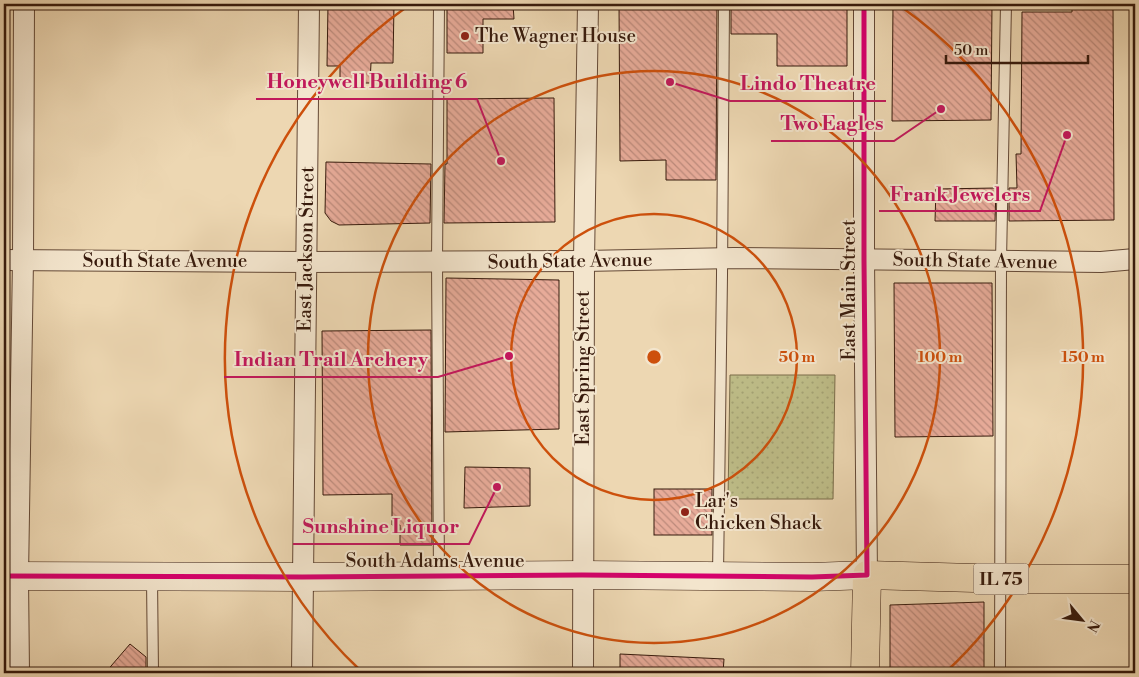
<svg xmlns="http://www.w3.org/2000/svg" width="1139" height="677" font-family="'Libre Bodoni',serif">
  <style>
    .grass { fill: url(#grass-dots); stroke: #7a6c4a }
    .building { fill: url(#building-back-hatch); stroke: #371a0c }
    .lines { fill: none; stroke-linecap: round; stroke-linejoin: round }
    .lane-casing { stroke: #644936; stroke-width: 12 }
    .street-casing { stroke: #644936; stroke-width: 22 }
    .secondary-casing { stroke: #371a0c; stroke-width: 29 }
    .primary-casing { stroke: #371a0c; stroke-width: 29 }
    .lane { stroke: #f3e5cd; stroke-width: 10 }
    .street { stroke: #f3e5cd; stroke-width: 20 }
    .secondary { stroke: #f3e5cd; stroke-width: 28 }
    .primary { stroke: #edd7b2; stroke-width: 28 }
    .cycleway-casing { stroke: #f3e5cd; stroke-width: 8 }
    .cycleway { stroke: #d6006c; stroke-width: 5 }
    .ring { fill: none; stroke: #cd500c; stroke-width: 2.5 }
    .poi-dot { fill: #8f2418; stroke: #f3e5cd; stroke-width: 2 }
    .labels { text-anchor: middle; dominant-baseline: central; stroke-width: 4; stroke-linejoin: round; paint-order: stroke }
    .shield { fill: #f3e5cd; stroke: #6f5746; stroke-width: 1 }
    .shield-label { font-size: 18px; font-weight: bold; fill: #371a0c }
    .poi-label { font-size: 19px; fill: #371a0c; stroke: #f3e5cd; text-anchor: start }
    .street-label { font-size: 19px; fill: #371a0c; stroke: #f3e5cd }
    .centre { fill: #cd500c; stroke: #f3e5cd; stroke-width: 2.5 }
    .ring-label { font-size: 15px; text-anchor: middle; font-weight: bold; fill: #cd500c; stroke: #f3e5cd; stroke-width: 4; stroke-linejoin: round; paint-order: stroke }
    .leader { fill: none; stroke: #c2185b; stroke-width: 2 }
    .callout-dot { fill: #c2185b; stroke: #f3e5cd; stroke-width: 2 }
    .callout-label { font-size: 20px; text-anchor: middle; font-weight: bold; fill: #c2185b; stroke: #f3e5cd; stroke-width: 4; stroke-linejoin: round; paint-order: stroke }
  </style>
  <defs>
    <pattern id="grass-dots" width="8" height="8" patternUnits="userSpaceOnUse" patternTransform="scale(1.25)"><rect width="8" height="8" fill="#bebd88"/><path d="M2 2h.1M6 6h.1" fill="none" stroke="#a4a274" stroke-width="1.8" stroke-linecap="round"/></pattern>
    <pattern id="building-back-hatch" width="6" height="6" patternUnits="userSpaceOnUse" patternTransform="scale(1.25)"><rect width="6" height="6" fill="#e7ab99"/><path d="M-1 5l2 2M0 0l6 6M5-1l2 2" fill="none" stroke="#bc8a7b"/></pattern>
  </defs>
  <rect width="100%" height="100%" fill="#edd7b2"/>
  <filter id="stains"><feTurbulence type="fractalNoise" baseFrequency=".004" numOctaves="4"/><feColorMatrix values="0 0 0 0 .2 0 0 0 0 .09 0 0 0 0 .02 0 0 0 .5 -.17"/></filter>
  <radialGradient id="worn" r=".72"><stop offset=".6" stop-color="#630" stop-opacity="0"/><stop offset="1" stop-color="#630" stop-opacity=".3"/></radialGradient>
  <path class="grass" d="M730,375H835L833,499H728Z"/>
  <g class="building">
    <path d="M328,4H394L393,63H371L370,83H340V66H327Z"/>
    <path d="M447,4H513L514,19H483V53H447Z"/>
    <path d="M619,4H717L716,180H666V160L620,161Z"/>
    <path d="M731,4H847V66H777V34H731Z"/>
    <path d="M893,4H992L991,120L892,121Z"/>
    <path d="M1072,4H1113L1114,220L1009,221V188H1017L1016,154H1021L1022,12H1072Z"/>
    <path d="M554,98L555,222L444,223L445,164H447V99Z"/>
    <path d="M326,162L431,164L430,223L339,225L331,221L325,213Z"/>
    <path d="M996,188L995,221H935L936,189Z"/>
    <path d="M446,278L559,280V429L445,432Z"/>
    <path d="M894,283H992L993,436L895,437Z"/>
    <path d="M431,330L432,545H400V525H392V494L323,495L322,331Z"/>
    <path d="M465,467L530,468V506L464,508Z"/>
    <rect x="654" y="489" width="58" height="46"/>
    <path d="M984,602V673H890V605Z"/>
    <path d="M130,644L146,657V667L140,673H105Z"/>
    <path d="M620,654L724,659L723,673H620Z"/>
  </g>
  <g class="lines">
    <defs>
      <g id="lane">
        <path d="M439,575L437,262L439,4"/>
        <path d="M718,575L722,275L724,4"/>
        <path d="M152,578L153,673"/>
        <path d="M1000,673L1001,261L1006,4"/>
      </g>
      <g id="street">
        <path d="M864,4V260L867,575"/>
        <path d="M4,260L306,262L584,261L734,258L1101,262L1135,259"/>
        <path d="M19,673L18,577L23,260L24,4"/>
        <path d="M302,673L309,4"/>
        <path d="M583,673L584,261L588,4"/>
      </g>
      <path id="secondary" d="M4,576L302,577L582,575L812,577L867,575"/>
      <path id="primary" d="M865,673L867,575L1010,579H1135"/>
    </defs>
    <use href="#lane" class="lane-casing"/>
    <use href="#street" class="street-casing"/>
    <use href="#secondary" class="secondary-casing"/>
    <use href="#primary" class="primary-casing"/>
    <use href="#lane" class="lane"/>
    <use href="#street" class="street"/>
    <use href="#secondary" class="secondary"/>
    <use href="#primary" class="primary"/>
    <defs>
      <path id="cycleway" d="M4,576L302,577L582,575L812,577L867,575L864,260V4"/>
    </defs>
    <use href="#cycleway" class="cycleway-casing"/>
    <use href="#cycleway" class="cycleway"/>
  </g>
  <g class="ring">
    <circle cx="654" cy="357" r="143"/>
    <circle cx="654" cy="357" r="286"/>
    <path d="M361 671A429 429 0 0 1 408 6M900 6A429 429 0 0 1 947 671"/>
  </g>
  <g class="poi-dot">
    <circle cx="465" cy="36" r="5"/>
    <circle cx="685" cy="512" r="5"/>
  </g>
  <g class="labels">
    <rect class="shield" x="973.5" y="563.5" width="55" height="31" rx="4"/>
    <g class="shield-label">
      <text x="1001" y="579">IL 75</text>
    </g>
    <g class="poi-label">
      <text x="475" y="36">The Wagner House</text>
      <text x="695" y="501">Lar's<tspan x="695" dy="22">Chicken Shack</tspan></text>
    </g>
    <g class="street-label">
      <text transform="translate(306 249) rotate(-89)">East Jackson Street</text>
      <text x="165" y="261">South State Avenue</text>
      <text transform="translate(570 261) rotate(-1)">South State Avenue</text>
      <text transform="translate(975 261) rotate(1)">South State Avenue</text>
      <text transform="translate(849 290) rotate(-90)">East Main Street</text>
      <text transform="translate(583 368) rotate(-90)">East Spring Street</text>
      <text x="435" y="561">South Adams Avenue</text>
    </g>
  </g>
  <circle cx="654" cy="357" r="8" class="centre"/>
  <g class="ring-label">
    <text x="797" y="362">50 m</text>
    <text x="940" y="362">100 m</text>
    <text x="1083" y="362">150 m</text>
  </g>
  <path class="leader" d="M501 161L477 99H256M670 82L730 101H886M941 109L894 141H771M1067 135L1040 211H879M509 356L438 377H224M497 487L469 544H293"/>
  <g class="callout-dot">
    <circle cx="501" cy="161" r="5"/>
    <circle cx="670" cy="82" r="5"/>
    <circle cx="941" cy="109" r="5"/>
    <circle cx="1067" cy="135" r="5"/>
    <circle cx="509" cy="356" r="5"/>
    <circle cx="497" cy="487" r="5"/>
  </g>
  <g class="callout-label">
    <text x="367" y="88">Honeywell Building 6</text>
    <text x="808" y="90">Lindo Theatre</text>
    <text x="832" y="130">Two Eagles</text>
    <text x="960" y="201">Frank Jewelers</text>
    <text x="331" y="366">Indian Trail Archery</text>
    <text x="381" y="533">Sunshine Liquor</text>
  </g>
  <rect width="1139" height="677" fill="none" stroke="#edd7b2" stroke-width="20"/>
  <rect x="5" y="5" width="1129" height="667" fill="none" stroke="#371a0c" stroke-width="2.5"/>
  <rect x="10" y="10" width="1119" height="657" fill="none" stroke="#371a0c"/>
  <g transform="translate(1082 620) rotate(119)" stroke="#f3e5cd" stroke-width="4" paint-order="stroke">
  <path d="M0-4L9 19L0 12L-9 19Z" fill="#371a0c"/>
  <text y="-8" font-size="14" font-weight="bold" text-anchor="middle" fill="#371a0c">N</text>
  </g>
  <path d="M946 55v8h142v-8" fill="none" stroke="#371a0c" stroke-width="2.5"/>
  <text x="954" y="55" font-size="15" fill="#371a0c" stroke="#f3e5cd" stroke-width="4" paint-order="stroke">50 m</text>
  <rect width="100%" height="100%" filter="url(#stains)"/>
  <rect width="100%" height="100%" fill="url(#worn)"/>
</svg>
